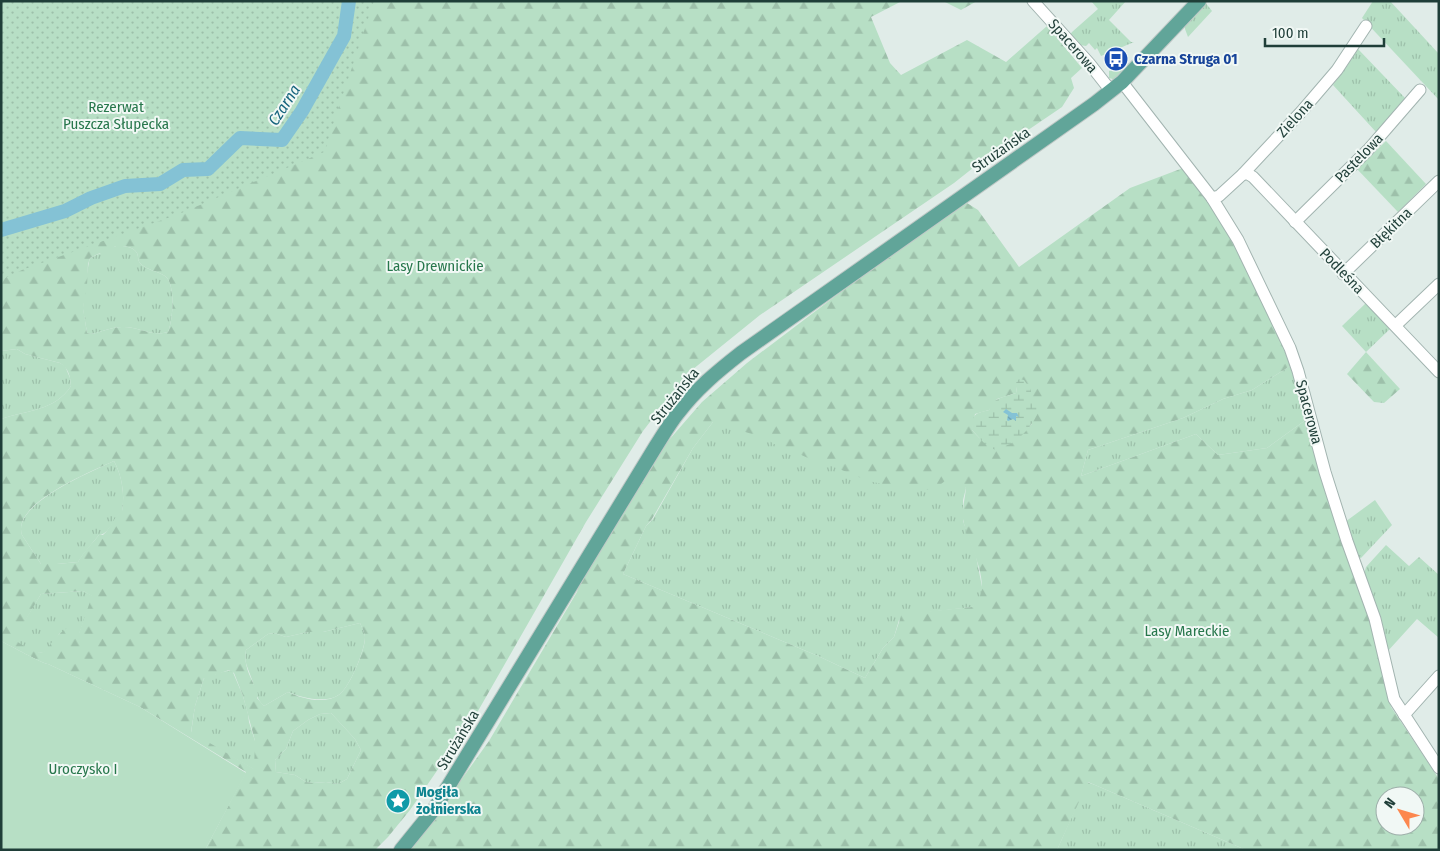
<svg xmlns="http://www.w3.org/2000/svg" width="1440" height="851" font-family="'Fira Sans Condensed',sans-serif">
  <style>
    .grass { fill: url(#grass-tufts) }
    .forest { fill: url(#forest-firs); fill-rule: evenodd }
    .wetland { fill: url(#wetland-marsh) }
    .park { fill: url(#park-dots) }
    .garden { fill: #b7dfc5 }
    .water { fill: url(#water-waves) }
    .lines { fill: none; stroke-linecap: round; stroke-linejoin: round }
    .river { stroke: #84c2d5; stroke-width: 14 }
    .minor-casing { stroke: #a2b4b0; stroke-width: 13 }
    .major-casing { stroke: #c0c9c7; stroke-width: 16 }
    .minor { stroke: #fff; stroke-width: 11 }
    .major { stroke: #61a599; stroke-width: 14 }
    .labels { text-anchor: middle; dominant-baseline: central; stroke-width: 4; stroke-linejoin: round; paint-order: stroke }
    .street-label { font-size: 15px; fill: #1f3e38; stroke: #f1f8f5 }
    .transit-label { font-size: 15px; font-weight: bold; fill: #164399; stroke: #f1f8f5; text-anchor: start }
    .park-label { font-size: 15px; fill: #27774c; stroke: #f1f8f5 }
    .culture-label { font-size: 15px; font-weight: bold; fill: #0d838f; stroke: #f1f8f5; text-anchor: start }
    .water-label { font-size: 16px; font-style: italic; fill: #16647d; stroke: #f1f8f5 }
  </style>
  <defs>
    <pattern id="grass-tufts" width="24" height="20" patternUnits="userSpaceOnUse" patternTransform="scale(1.25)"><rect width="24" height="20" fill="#b7dfc5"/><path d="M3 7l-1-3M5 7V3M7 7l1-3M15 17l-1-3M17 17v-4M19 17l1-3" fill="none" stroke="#9dc0aa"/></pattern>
    <pattern id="forest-firs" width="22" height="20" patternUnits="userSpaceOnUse" patternTransform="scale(1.25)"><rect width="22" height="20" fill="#b7dfc5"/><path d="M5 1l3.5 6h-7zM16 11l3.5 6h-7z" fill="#9dc0aa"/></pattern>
    <pattern id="wetland-marsh" width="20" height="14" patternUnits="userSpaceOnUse" patternTransform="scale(1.25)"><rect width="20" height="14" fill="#b7dfc5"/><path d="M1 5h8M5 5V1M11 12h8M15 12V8" fill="none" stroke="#9dc0aa"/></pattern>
    <pattern id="park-dots" width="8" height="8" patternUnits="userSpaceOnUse" patternTransform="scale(1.25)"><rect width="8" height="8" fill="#b7dfc5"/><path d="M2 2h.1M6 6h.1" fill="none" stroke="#9dc0aa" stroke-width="1.8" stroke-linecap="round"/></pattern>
    <pattern id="water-waves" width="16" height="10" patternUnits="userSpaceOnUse" patternTransform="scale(1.25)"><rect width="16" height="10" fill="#84c2d5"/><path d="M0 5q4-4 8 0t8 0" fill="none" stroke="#6b9fae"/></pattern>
  </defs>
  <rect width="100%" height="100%" fill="#e0ece8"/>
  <g class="grass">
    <path d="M1091,1H1126L1109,20L1131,42H1134L1101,56L1097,48L1095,50L1089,43L1086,46L1080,45L1078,41L1074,40L1070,35L1072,32L1098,9Z"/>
    <path d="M1373,1H1390L1439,54V100L1362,18Z"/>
    <path d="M1205,2L1212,11L1188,37L1185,29V25Z"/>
    <path d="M1358,49L1405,98L1376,132L1333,85L1345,69Z"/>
    <path d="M1135,61L1116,80L1109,78V71Z"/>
    <path d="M116,246C124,246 133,246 137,253C139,258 137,260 141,264C147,270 157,271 165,276C176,284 173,320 168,332C151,337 138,326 122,327C112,327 101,332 91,334L87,333C86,325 84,317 83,309C83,306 88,262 90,258Z"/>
    <path d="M1366,303L1391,328L1366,352L1342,326Z"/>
    <path d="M808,342L964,484L966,488L963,500V521L976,556L983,592L980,602L972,607L920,613L899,620L894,637L883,648L865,678L818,656L623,574L646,526L653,519L693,448L713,422Z"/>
    <path d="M17,349L25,354L60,363L65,366L70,378L71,386C55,411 27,410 1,419V351Z"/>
    <path d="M1290,366L1307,419L1267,448L1218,455L1196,434L1081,476L1088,450L1183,418L1223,399L1252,390Z"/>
    <path d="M114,461C122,476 125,494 122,512C113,518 110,534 99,535C92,544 84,552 78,562L57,564H41L22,535C11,504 93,471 114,461Z"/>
    <path d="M1375,500L1392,525L1361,558L1357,557L1345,522Z"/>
    <path d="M1386,545L1409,566L1419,557L1439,575V638L1417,619L1387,652L1382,627L1364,574L1366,567Z"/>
    <path d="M83,591L93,596L79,634L60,633C56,638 52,647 48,650C37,658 23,646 13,640L41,594Z"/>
    <path d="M360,623C362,628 365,633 365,637C365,650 350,686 340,694C327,704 302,698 288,692L264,706C254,696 256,689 251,677C247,665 244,663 246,650L268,634L274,633L286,637L308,632H323Z"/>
    <path d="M232,670L243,696L248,714L249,722L255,741V770L191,733L195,706L204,678L207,679L218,673Z"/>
    <path d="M331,713L355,739L361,750L347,779L338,784L326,782L313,783L306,782L295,775L276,772L275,760L286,749L293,731L308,720L320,714Z"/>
    <path d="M1087,782L1095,785L1246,850H1057Z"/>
  </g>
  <g class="forest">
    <path d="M1,1H902L871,17L890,63L901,75L967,40L1006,62L1047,26L1082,68L1071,78L1074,88L1062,107L978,164L954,183L760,315L687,374L643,431L586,522L478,711L410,810L388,837L375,850H205L246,772L140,707L48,664C41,663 11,646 1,641V419C27,410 55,411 71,386C70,376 69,369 60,363L25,354L17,349L1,351ZM116,246C124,246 133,246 137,253C139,258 137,260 141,264C147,270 157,271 165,276C176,284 173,320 168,332C151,337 138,326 122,327C112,327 101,332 91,334L87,333L83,308L87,286L88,264L90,258L100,253H112L114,247ZM114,461C122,476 125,494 122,511C113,518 111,528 103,535H99C92,544 84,551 78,562L57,564H41L22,535C11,503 93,471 114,461ZM83,591L92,596L79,633L67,628C38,648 55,665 14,640L41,594ZM360,623C362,628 365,633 365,638C365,650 350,686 340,694C326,705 302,699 288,692L264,706L257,698L258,694C252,679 243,667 246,650L268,634L274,633L286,637L308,632H323ZM229,670L234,673L243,696L255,741L254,769L191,732L195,706L204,678L209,682L212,681L215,675ZM331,713L355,739L361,750L347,779L338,784L326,782L313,783L306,782L295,775L276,772L275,760L286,749L293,731L308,720L320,714Z"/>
    <path d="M943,1H977L961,10Z"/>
    <path d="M1386,141L1426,184L1398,212L1357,169Z"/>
    <path d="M1183,168L1225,226L1274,322L1290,366L1252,390L1223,399L1183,418L1088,450L1081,476L1196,434L1218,455L1267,448L1307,419L1366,601L1391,707L1439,779V850H1246L1088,782L1057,850H411L489,741L577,592L586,562L662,448L702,402L747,363L875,266L967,203L978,210L1019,267L1130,188ZM1017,387L1031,398L1032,424C1011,446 995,458 972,430L975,414L989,410L997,399L1016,393ZM713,422L765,438L774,444L786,448L808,458L837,468L868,481L912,490H924L936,488L950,477L961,482L966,488C965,499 962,508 963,519C967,544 997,588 972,607L903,614L901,616L894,637L883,648L865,678L818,656L623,574L646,526L652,519L693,448ZM1385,796H1415V826H1385Z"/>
    <path d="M1366,352L1400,389L1384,403L1374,402L1347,374Z"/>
  </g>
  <path class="wetland" d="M1019,379L1024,380L1031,390V398L1040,405C1037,420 1025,435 1012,443C1006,447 1001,445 995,450L984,443L972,430C973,413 974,414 989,410C995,396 1003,398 1016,393L1017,387L1016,383Z"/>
  <path class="park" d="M1,1H374L324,152L179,214L22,270L1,280Z"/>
  <path class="garden" d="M1,641C11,646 41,663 48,664L140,707L246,773L205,850H1Z"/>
  <path class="water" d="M1006,409L1012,413H1017L1019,417L1016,416V421L1013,419L1008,421L1007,420L1008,415L1003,412Z"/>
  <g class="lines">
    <path class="river" d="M1,230L65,211L91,198L125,186L160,184L183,170L208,169L240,138L282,140L302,111L344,36L349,1"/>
    <defs>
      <g id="minor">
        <path d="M1033,1L1089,63L1111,91"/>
        <path d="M1122,82L1212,198L1238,240L1290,348L1298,371L1325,472L1347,541L1375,619L1394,699L1439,768"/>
        <path d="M1243,174H1248L1253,177L1439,372"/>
        <path d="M1212,198L1219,196L1243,174L1301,112L1337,70L1366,26"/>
        <path d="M1295,222L1368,150L1420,90"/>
        <path d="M1343,274L1439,181"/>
        <path d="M1396,325L1439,284"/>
        <path d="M1404,715L1439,676"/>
      </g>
      <path id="major" d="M401,850L435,808L656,446C663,435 670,423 678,413C696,389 718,371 741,353L1094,104L1122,82L1199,1"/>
    </defs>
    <use href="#minor" class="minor-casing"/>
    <use href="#major" class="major-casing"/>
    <use href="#minor" class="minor"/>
    <use href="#major" class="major"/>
  </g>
  <defs>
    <symbol id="bus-disc" viewBox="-11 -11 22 22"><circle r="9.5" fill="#1a4fb4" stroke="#f1f8f5"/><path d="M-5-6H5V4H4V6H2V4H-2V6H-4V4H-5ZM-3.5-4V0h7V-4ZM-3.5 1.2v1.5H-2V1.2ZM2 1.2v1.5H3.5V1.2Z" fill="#fff"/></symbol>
    <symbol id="sight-disc" viewBox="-11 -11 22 22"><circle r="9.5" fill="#0f9aa8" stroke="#f1f8f5"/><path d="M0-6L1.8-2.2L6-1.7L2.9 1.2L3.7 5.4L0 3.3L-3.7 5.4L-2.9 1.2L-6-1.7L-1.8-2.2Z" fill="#fff"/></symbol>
  </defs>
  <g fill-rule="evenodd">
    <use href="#bus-disc" x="1102" y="45" width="28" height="28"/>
    <use href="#sight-disc" x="384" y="787" width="28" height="28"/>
  </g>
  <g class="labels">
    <g class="street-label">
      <text transform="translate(1073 46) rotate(49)">Spacerowa</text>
      <text transform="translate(1295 118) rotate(-48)">Zielona</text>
      <text transform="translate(1001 150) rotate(-35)">Strużańska</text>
      <text transform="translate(1359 158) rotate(-46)">Pastelowa</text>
      <text transform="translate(1391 228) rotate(-44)">Błękitna</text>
      <text transform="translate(1342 271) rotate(46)">Podleśna</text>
      <text transform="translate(675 396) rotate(-51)">Strużańska</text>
      <text transform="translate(1309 412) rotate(75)">Spacerowa</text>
      <text transform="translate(458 740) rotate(-59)">Strużańska</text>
    </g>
    <g class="transit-label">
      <text x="1134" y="59">Czarna Struga 01</text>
    </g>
    <g class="park-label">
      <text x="116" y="107">Rezerwat<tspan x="116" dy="17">Puszcza Słupecka</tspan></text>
      <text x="435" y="266">Lasy Drewnickie</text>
      <text x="1187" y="631">Lasy Mareckie</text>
      <text x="83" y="769">Uroczysko I</text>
    </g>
    <g class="culture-label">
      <text x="416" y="792">Mogiła<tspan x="416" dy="17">żołnierska</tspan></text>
    </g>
    <g class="water-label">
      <text transform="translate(284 105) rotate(-57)">Czarna</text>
    </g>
  </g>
  <rect width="1440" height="851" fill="none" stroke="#1f3e38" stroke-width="5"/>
  <g transform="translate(1400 811) rotate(308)"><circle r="24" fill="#f1f8f5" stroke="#9daea9"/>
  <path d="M0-4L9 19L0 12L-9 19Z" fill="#fc874e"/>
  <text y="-8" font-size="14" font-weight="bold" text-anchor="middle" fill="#1f3e38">N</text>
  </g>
  <path d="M1265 38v8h119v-8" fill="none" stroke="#1f3e38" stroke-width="2.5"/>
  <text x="1272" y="38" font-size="15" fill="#1f3e38" stroke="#f1f8f5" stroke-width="4" paint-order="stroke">100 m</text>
</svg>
